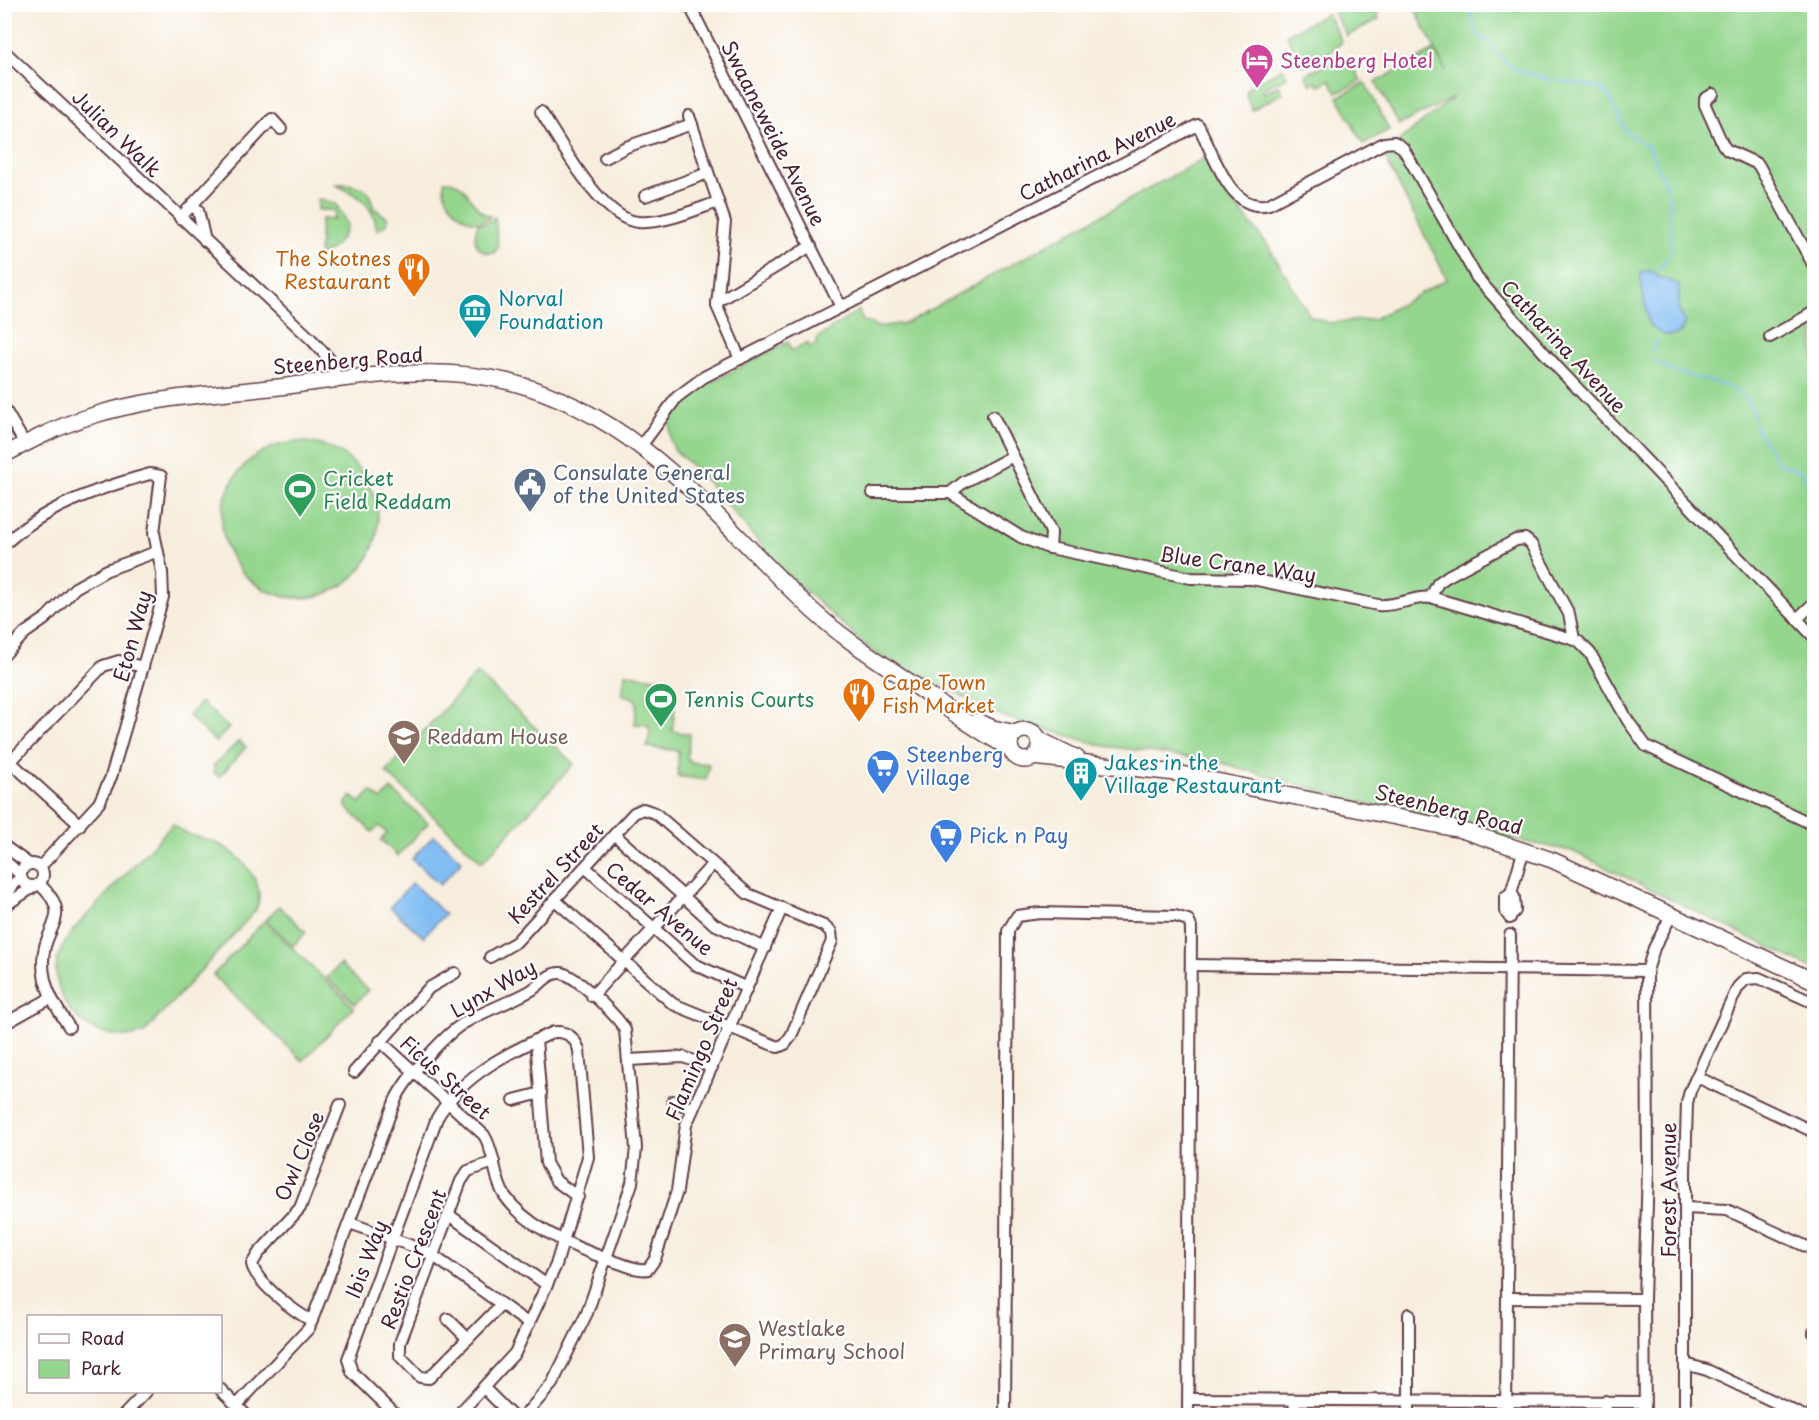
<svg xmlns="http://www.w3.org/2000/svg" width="1819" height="1420" font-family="'Playpen Sans',sans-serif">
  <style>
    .green { fill: #94d68e; stroke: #6f7a5c; stroke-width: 1.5 }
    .water { fill: #81bdf3; stroke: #666e8f; stroke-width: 1.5 }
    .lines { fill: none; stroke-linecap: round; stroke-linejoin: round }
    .stream { stroke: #81bdf3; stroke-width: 2 }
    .street-casing { stroke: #643e46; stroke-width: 14 }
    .secondary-casing { stroke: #643e46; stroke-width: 18 }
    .street { stroke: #fff; stroke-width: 10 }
    .secondary { stroke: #fff; stroke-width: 15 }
    .labels { text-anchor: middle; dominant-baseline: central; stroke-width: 4.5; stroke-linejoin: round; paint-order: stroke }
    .hotel-label { font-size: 20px; fill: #b23c85; stroke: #fff; text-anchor: start }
    .street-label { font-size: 20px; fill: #4a1f2b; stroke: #fff }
    .food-label { font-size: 20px; fill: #c56008; stroke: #fff; text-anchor: end }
    .culture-label { font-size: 20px; fill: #0d838f; stroke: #fff; text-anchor: start }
    .service-label { font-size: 20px; fill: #4e5e75; stroke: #fff; text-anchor: start }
    .leisure-label { font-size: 20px; fill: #27864d; stroke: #fff; text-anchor: start }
    .education-label { font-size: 20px; fill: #785e54; stroke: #fff; text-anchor: start }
    .shop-label { font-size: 20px; fill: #366cbe; stroke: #fff; text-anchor: start }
  </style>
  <rect width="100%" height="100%" fill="#fff"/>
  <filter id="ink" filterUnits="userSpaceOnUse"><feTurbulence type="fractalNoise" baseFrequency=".0167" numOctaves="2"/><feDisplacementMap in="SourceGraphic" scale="12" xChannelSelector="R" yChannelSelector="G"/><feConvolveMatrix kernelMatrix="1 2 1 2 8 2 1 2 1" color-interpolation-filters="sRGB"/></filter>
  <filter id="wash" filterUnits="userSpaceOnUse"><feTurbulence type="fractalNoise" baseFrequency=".008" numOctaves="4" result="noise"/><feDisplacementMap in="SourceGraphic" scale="24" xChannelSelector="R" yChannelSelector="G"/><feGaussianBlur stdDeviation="1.35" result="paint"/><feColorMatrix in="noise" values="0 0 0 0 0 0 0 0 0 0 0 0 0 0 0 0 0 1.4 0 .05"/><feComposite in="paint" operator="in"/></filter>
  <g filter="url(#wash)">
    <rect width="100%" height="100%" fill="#f7eede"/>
    <g class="green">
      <path d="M1340,5H1374L1379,19L1347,36L1332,9Z"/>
      <path d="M1413,5H1814V969L1572,851L1448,827L1215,761L1105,746L1026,724L1002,716L872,651L779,567L710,484L675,450L670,440V420L679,406L704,386L788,342L792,351L808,343L810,347L818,343L816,339L859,310L862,320L878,327L906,323L1208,156L1230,198L1267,244L1310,316L1328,323L1374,319L1447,279L1383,154L1454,97L1399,125L1376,82L1434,50L1446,71Z"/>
      <path d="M1327,13L1342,42L1331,51L1303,66L1286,35Z"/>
      <path d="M1340,58L1350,61L1361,81L1337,93L1330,80L1318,86L1316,82L1311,85L1305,74Z"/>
      <path d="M1283,68L1287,77L1262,89L1264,93L1279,85L1283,93L1252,110L1246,96L1248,87Z"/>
      <path d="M1365,83L1389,130L1363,144L1338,97Z"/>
      <path d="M444,181C470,179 468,209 490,216C476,235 440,205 444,181Z"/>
      <path d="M334,184H348L363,188L369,193L374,208L388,218L387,224L377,230C374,203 356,194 334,184Z"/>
      <path d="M318,199L336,204L347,224C345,237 332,253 319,255L321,219H334V210H318Z"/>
      <path d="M495,217L498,247L494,253C475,254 472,239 478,224H485Z"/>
      <circle cx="300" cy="520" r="78"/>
      <path d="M477,673L574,764L482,862L386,772Z"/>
      <path d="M625,673L665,680L664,706L675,708L672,731L690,734L687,757L690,762L709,764L706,780L678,776V751L647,747L650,731L648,725L635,724L637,702L632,697L622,695Z"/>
      <path d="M201,702L229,728L216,742L188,716Z"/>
      <path d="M239,741L246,747L219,777L213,772L216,769L213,766Z"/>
      <path d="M391,789L428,823L398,856L381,840L387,833L379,826L372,832L346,807V803L352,796L360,803L371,791L381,800Z"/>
      <path d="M173,824C188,838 198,835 216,843C240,853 268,884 256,910L144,1033C126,1040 99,1035 83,1023C64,1009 50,978 59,954C68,931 88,915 104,897C127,873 150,848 173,824Z"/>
      <path d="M279,906L306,932L293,946L266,920Z"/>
      <path d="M264,921L354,1007L303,1061L213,975Z"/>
      <path d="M340,964L368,990L355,1004L327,978Z"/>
    </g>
    <g class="water">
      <path d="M1651,271L1661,278L1679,284V312L1685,320L1682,331C1669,340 1660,334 1649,325C1647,315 1639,277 1641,272Z"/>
      <path d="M434,835L462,861L440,885L412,859Z"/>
      <path d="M412,883L445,914L423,937L390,907Z"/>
    </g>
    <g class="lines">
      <g class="stream">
        <path d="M1463,4L1471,13L1477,35C1497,43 1493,54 1507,64C1519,73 1537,76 1551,80"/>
        <path d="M1555,80L1600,88L1608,95L1627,133L1649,147L1667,188"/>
        <path d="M1668,192C1673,212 1669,231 1671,252"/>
        <path d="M1656,273L1669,256"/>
        <path d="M1652,352L1658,339"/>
        <path d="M1654,359C1678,385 1750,373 1754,419"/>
        <path d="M1754,424L1778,463L1802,472L1814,490"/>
      </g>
    </g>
  </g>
  <g filter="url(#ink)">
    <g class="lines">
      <defs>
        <g id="street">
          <path d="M689,4L841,307"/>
          <path d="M4,51L312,340L330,360L337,378"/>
          <path d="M1713,94L1705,99V105L1723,145L1727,150L1758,164L1814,266"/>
          <path d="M541,112C560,141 602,220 638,222C663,224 695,210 718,202"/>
          <path d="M689,116L725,222L717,306L740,359"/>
          <path d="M605,158L626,147L692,124"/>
          <path d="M645,196L708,173"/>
          <path d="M192,206L198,210L205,241"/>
          <path d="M180,218L272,119L281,129"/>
          <path d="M717,302L811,246"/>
          <path d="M1770,337L1814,312"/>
          <path d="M4,408L25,444"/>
          <path d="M993,416L1051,532L1050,548"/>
          <path d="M641,446L677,397L704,377L1198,125C1213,151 1230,215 1269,204L1384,143L1394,142L1403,148L1477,278L1558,368L1814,637"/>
          <path d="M873,493H950L964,482L1013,456"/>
          <path d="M950,493L1021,537L1046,547L1191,578L1252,579L1378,605C1398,607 1414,595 1434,598L1569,638L1578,641L1590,653L1628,721L1646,746L1814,825"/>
          <path d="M4,545C43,507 99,488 150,474L161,476L154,533L162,572L163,597L111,777L99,803L40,867"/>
          <path d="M1430,598L1438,583L1448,576L1516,540L1525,539L1531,544L1569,614L1574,639"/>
          <path d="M1797,619L1814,603"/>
          <path d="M4,655L25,633L45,619L75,588L107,570L156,552"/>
          <path d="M4,756L80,825"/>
          <path d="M11,761L103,666L119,661L143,667"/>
          <path d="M615,835L714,924L765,948"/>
          <path d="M4,846L29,864"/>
          <path d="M4,860L21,875"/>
          <circle cx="32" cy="875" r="11"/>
          <path d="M585,867L694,964L747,988"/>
          <path d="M39,884C76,917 42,926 43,963C43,988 56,1007 69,1027"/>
          <path d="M4,901L14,883L21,878"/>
          <path d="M4,906L35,886"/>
          <path d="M1510,916L1515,911L1514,897L1511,893"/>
          <path d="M1510,918L1505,911V897L1511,893L1524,849"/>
          <path d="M490,957L516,942L634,813L643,809L655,813L748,894L824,926L831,932L832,941L791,1036L785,1044L778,1047L673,1004L555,900"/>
          <path d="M1192,965L1647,971"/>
          <path d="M592,996L712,865"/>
          <path d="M4,1024L51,998"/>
          <path d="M536,1040L546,1163L556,1181L578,1197"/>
          <path d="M380,1041L484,1135C496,1154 493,1178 505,1196C528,1229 580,1250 616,1262C626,1265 637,1271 648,1269L655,1259L677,1191L686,1125L782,908"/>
          <path d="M629,1060L683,1057L712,1067"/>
          <path d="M354,1072L429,988L455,973"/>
          <path d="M1697,1077L1814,1132"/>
          <path d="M514,1100L541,1093"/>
          <path d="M673,1101L693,1109"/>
          <path d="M494,1162L468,1171L461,1181L400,1343V1356L420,1377L429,1378L501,1305"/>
          <path d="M1685,1208L1727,1210L1814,1250"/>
          <path d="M449,1215L547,1285"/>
          <path d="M350,1223L428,1252L529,1324"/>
          <path d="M1508,1298L1644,1299"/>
          <path d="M448,1319L468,1339"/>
          <path d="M312,1321C295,1312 256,1283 252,1264L258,1254L300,1208L340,1105"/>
          <path d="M1814,1334V1332"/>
          <path d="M1685,1364L1707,1370L1804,1416"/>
          <path d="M484,1388L512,1416"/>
          <path d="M220,1389L247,1416"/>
          <path d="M1189,1399L1644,1402"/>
          <path d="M237,1405L309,1328L395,1101C404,1080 445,1034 464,1023C485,1010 509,1003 530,991C541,985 548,972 561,973C575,974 619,1018 625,1030L636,1148L632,1183L587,1313L552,1384L524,1416"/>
          <path d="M123,1416L146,1392"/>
          <path d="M397,1416L352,1372L348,1359L437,1118C463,1074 509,1052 554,1032C568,1031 575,1038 579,1050L588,1157L556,1265L515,1353L457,1416"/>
          <path d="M1005,1416L1008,931L1017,916L1040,913L1175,916L1188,920L1191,927L1188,1416"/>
          <path d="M1294,1416L1295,1401"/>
          <path d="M1409,1416V1314"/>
          <path d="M1506,1416L1510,935"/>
          <path d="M1605,1416V1401"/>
          <path d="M1645,1416L1644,1299L1648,1169L1647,971L1654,948L1672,914"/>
          <path d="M1685,1416V1171L1687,1103L1690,1091L1738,987L1746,979L1759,978L1814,1003"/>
        </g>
        <g id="secondary">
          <path d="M4,455C32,440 59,426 88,417C152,396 221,394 287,386C361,376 436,364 510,382C643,416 718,522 813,611C846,641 884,664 920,689C949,710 979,732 1011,749"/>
          <path d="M977,721L993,728L1016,733"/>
          <circle cx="1025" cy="745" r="15"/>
          <path d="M1038,739L1077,758"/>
          <path d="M1034,757L1176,773L1461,830L1552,860L1814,981"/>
        </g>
      </defs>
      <use href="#street" class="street-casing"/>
      <use href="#secondary" class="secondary-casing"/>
      <use href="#street" class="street"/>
      <use href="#secondary" class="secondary"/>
    </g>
  </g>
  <defs>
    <symbol id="hotel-pin" viewBox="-11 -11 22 30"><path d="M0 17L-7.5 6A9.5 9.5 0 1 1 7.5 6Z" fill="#d1479c" stroke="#fff"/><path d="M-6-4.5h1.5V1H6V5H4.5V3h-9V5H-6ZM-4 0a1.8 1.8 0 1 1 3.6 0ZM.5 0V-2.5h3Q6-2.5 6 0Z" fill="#fff"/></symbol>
    <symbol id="restaurant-pin" viewBox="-11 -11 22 30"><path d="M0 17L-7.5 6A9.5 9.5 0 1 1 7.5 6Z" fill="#e8710a" stroke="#fff"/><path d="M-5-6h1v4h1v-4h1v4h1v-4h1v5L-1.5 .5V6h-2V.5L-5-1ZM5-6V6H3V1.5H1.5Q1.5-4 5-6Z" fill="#fff"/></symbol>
    <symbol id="museum-pin" viewBox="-11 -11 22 30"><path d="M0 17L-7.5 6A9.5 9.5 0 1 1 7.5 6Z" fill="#0f9aa8" stroke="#fff"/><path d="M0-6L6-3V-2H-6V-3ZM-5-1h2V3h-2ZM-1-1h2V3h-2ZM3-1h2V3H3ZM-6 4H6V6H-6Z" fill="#fff"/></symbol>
    <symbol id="civic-pin" viewBox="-11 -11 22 30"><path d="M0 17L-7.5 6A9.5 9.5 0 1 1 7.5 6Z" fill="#5c6f8a" stroke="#fff"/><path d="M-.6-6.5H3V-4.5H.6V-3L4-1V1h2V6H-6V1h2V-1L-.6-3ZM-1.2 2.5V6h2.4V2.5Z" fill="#fff"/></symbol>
    <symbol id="stadium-pin" viewBox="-11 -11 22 30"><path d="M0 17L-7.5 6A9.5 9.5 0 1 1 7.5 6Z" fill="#2e9e5b" stroke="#fff"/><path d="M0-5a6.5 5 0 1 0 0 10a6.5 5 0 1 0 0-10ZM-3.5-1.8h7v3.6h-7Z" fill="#fff"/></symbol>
    <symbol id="school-pin" viewBox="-11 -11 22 30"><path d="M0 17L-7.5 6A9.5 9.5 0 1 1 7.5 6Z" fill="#8d6e63" stroke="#fff"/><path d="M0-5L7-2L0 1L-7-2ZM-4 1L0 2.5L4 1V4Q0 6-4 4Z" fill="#fff"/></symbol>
    <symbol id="supermarket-pin" viewBox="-11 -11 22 30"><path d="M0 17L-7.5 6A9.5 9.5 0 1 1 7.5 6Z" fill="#3f7fe0" stroke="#fff"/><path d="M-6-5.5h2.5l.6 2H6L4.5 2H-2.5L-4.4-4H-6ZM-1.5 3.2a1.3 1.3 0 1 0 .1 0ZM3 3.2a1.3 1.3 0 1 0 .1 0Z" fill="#fff"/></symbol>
    <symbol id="building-pin" viewBox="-11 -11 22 30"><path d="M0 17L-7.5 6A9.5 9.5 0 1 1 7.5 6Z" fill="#0f9aa8" stroke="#fff"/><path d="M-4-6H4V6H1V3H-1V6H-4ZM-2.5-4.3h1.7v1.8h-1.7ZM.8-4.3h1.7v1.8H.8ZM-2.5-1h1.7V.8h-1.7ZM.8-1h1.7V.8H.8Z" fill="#fff"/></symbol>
  </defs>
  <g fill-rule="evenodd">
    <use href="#hotel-pin" x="1238" y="41" width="38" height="52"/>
    <use href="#restaurant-pin" x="395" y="250" width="38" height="52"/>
    <use href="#museum-pin" x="456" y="291" width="38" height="52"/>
    <use href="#civic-pin" x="511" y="465" width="38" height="52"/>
    <use href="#stadium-pin" x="281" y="470" width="38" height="52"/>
    <use href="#restaurant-pin" x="840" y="675" width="38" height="52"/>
    <use href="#stadium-pin" x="642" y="680" width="38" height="52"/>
    <use href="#school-pin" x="385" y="717" width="38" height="52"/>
    <use href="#supermarket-pin" x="864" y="747" width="38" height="52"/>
    <use href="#building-pin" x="1062" y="754" width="38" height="52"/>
    <use href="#supermarket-pin" x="927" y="816" width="38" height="52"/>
    <use href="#school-pin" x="716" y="1320" width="38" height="52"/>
  </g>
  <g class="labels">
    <g class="hotel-label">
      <text x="1280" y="60">Steenberg Hotel</text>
    </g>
    <g class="street-label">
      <text transform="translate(117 133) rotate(44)">Julian Walk</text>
      <text transform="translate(774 133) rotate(63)">Swaaneweide Avenue</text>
      <text transform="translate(1097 156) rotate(-27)">Catharina Avenue</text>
      <text transform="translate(1564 346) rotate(47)">Catharina Avenue</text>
      <text transform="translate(348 360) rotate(-5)">Steenberg Road</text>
      <text transform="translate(1238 564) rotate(8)">Blue Crane Way</text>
      <text transform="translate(132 636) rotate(-75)">Eton Way</text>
      <text transform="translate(1449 809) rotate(14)">Steenberg Road</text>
      <text transform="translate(555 873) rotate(-47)">Kestrel Street</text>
      <text transform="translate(660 908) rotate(40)">Cedar Avenue</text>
      <text transform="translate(493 988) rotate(-30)">Lynx Way</text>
      <text transform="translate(701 1049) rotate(-67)">Flamingo Street</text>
      <text transform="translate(446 1077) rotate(42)">Ficus Street</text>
      <text transform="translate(299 1156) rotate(-67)">Owl Close</text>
      <text transform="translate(1668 1190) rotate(-90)">Forest Avenue</text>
      <text transform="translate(366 1259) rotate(-69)">Ibis Way</text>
      <text transform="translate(413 1259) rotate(-69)">Restio Crescent</text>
    </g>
    <g class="food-label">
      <text x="391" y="258">The Skotnes<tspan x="391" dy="23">Restaurant</tspan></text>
      <text x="882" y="682" text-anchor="start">Cape Town<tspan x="882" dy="23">Fish Market</tspan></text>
    </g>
    <g class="culture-label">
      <text x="498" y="298">Norval<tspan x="498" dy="23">Foundation</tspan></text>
      <text x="1104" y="762">Jakes in the<tspan x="1104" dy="23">Village Restaurant</tspan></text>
    </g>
    <g class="service-label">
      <text x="553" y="472">Consulate General<tspan x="553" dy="23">of the United States</tspan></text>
    </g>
    <g class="leisure-label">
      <text x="323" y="478">Cricket<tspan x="323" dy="23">Field Reddam</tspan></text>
      <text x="684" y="699">Tennis Courts</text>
    </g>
    <g class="education-label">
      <text x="427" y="736">Reddam House</text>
      <text x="758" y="1328">Westlake<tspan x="758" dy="23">Primary School</tspan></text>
    </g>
    <g class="shop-label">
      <text x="906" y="754">Steenberg<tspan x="906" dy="23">Village</tspan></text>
      <text x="969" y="835">Pick n Pay</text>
    </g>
  </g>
  <rect width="1819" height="1420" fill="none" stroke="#fff" stroke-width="24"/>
  <rect x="27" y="1315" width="195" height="78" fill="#ffffff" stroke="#b7a5aa" stroke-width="1.5"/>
  <rect x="39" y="1334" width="30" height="9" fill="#ffffff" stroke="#b7a5aa" stroke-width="1.5"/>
  <text x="81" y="1345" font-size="18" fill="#4a1f2b">Road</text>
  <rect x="39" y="1360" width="30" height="18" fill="#94d68e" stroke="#b7a5aa" stroke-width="1.5"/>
  <text x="81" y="1375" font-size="18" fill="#4a1f2b">Park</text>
</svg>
